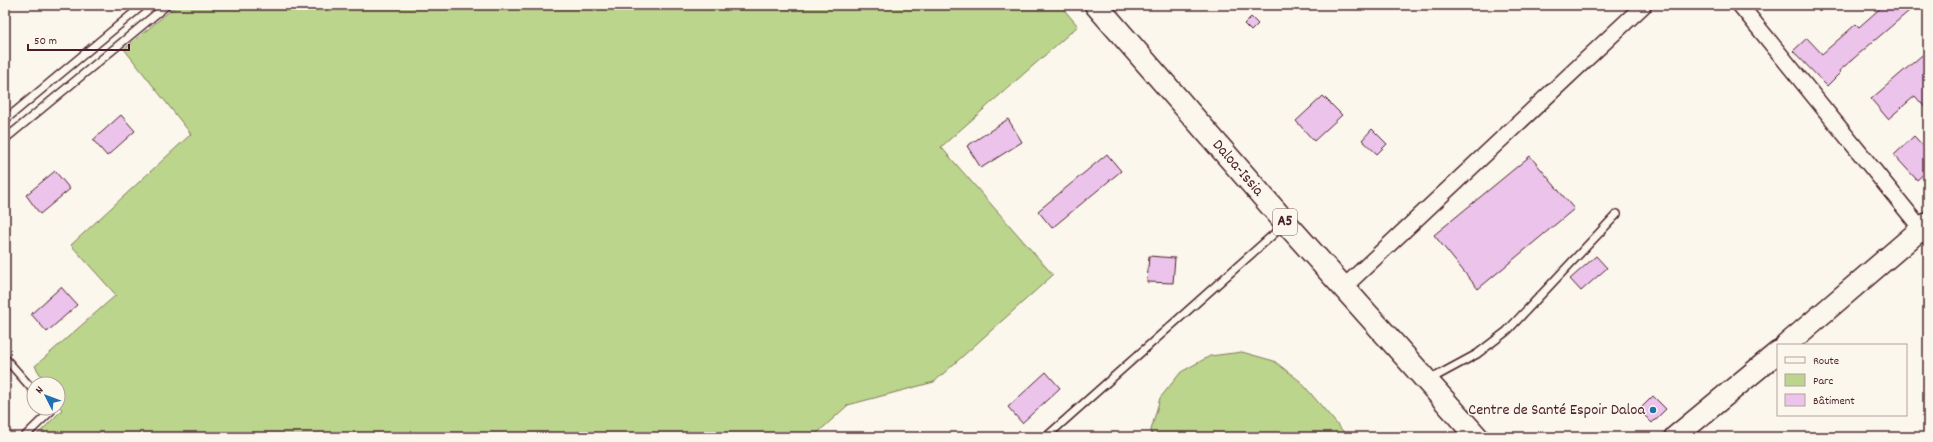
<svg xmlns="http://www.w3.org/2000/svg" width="1933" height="442" font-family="Dekko,sans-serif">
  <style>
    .green { fill: #bbd58c; stroke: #827a5c }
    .building { fill: #ebc3eb; stroke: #4a1f2b }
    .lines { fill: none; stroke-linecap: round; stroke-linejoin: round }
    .lane-casing { stroke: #4a1f2b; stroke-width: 10 }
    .street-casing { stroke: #4a1f2b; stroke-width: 18 }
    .secondary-casing { stroke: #4a1f2b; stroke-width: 24 }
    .primary-casing { stroke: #4a1f2b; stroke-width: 25 }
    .lane { stroke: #fbf7ec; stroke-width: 7 }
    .street { stroke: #fbf7ec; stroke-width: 15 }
    .secondary { stroke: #fbf7ec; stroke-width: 21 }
    .primary { stroke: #fbf7ec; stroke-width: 22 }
    .poi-dot { fill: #1f6fb2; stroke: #fbf7ec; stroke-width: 1.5 }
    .labels { text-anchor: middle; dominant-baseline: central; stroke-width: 3; stroke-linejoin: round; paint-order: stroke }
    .shield { fill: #fbf7ec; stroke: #7f6065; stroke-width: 1 }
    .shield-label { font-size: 15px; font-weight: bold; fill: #4a1f2b }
    .street-label { font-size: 16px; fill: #4a1f2b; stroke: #fbf7ec }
    .poi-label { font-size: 16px; fill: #4a1f2b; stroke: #fbf7ec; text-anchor: end }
  </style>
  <rect width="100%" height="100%" fill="#fbf7ec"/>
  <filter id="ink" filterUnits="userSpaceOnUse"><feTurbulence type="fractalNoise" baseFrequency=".025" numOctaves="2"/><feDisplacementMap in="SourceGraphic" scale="8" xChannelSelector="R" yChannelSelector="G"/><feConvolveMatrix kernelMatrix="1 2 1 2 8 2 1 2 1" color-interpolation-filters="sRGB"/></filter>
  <g filter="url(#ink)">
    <g class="green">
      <path d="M177,5H1060L1078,26L941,147L1053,275L934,382L848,405L813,437H35L62,410L58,404V384H46L35,366L116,295L71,245L191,134L124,49Z"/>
      <path d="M1242,352L1274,361L1300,381L1348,437H1152L1151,430L1160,398L1181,372L1210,356Z"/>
    </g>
    <g class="building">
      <path d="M1884,5H1916L1839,71L1840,73L1827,86L1793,51L1807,38L1822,54L1856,24L1859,27Z"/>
      <path d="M1251,17L1258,24L1251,31L1244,24Z"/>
      <path d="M1928,50V111L1915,96L1888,119L1871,99Z"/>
      <path d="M1323,96L1342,115L1314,141L1296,121Z"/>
      <path d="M121,115L135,131L107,156L93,140Z"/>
      <path d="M1008,119L1022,142L981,168L967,146Z"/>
      <path d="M1372,129L1387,144L1377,154L1362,140Z"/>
      <path d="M1914,136L1928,151V170L1917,180L1894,155Z"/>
      <path d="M1107,154L1121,171L1052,228L1038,211Z"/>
      <path d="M1530,156L1574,209L1478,289L1434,235Z"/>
      <path d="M55,171L70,189L40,214L26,195Z"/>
      <path d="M1149,256L1175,258L1173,283L1147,282Z"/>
      <path d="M1596,256L1607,268L1581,291L1570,279Z"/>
      <path d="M61,287L77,305L47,332L31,314Z"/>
      <path d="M1046,372L1060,388L1022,423L1008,407Z"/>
      <path d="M1653,396L1666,409L1652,423L1639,410Z"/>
    </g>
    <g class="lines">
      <defs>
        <g id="lane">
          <path d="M5,120L143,5"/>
          <path d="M5,139L167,5"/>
          <path d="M5,358L34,391"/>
          <path d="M1429,380L1477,354L1507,331L1617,214"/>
          <path d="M24,437L51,411L48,408"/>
          <path d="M1046,437L1285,224"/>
        </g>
        <g id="street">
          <path d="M1740,5L1928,237"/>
          <path d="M1343,288L1644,5"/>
        </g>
        <g id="secondary">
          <path d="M1786,345L1928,223"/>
          <path d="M1675,437L1778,352"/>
        </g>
        <g id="primary">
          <path id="s1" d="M1096,5L1286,223L1477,437"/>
        </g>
      </defs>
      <use href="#lane" class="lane-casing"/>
      <use href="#street" class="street-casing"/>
      <use href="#secondary" class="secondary-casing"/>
      <use href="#primary" class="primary-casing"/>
      <use href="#lane" class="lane"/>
      <use href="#street" class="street"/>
      <use href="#secondary" class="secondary"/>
      <use href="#primary" class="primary"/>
    </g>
  </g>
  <circle class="poi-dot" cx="1653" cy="410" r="4"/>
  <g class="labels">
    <rect class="shield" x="1273" y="209" width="24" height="26" rx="3"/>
    <g class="shield-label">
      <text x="1285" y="222">A5</text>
    </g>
    <g class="street-label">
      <text stroke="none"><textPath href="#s1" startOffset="216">Daloa-Issia</textPath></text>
    </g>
    <g class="poi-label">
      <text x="1645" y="410">Centre de Santé Espoir Daloa</text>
    </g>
  </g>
  <rect width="1933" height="442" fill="none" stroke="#fbf7ec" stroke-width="20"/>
  <rect x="10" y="10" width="1913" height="422" fill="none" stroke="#4a1f2b" stroke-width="1.5" filter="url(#ink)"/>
  <rect x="1777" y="344" width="130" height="72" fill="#fbf7ec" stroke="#b4a19f"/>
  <rect x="1785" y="357" width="20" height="6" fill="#fbf7ec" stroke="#b4a19f"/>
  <text x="1813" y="364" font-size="12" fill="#4a1f2b">Route</text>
  <rect x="1785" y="374" width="20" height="12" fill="#bbd58c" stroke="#b4a19f"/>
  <text x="1813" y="384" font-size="12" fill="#4a1f2b">Parc</text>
  <rect x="1785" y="394" width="20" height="12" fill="#ebc3eb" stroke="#b4a19f"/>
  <text x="1813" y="404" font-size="12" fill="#4a1f2b">Bâtiment</text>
  <g transform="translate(46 396) rotate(312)"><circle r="19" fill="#fbf7ec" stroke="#b4a19f"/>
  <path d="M0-3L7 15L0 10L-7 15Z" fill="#1f6fb2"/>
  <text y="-6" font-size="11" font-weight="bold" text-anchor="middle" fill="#4a1f2b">N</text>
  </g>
  <path d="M28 44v6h101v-6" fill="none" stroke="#4a1f2b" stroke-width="2"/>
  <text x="34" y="44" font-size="12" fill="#4a1f2b" stroke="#fbf7ec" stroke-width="3" paint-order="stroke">50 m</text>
</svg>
